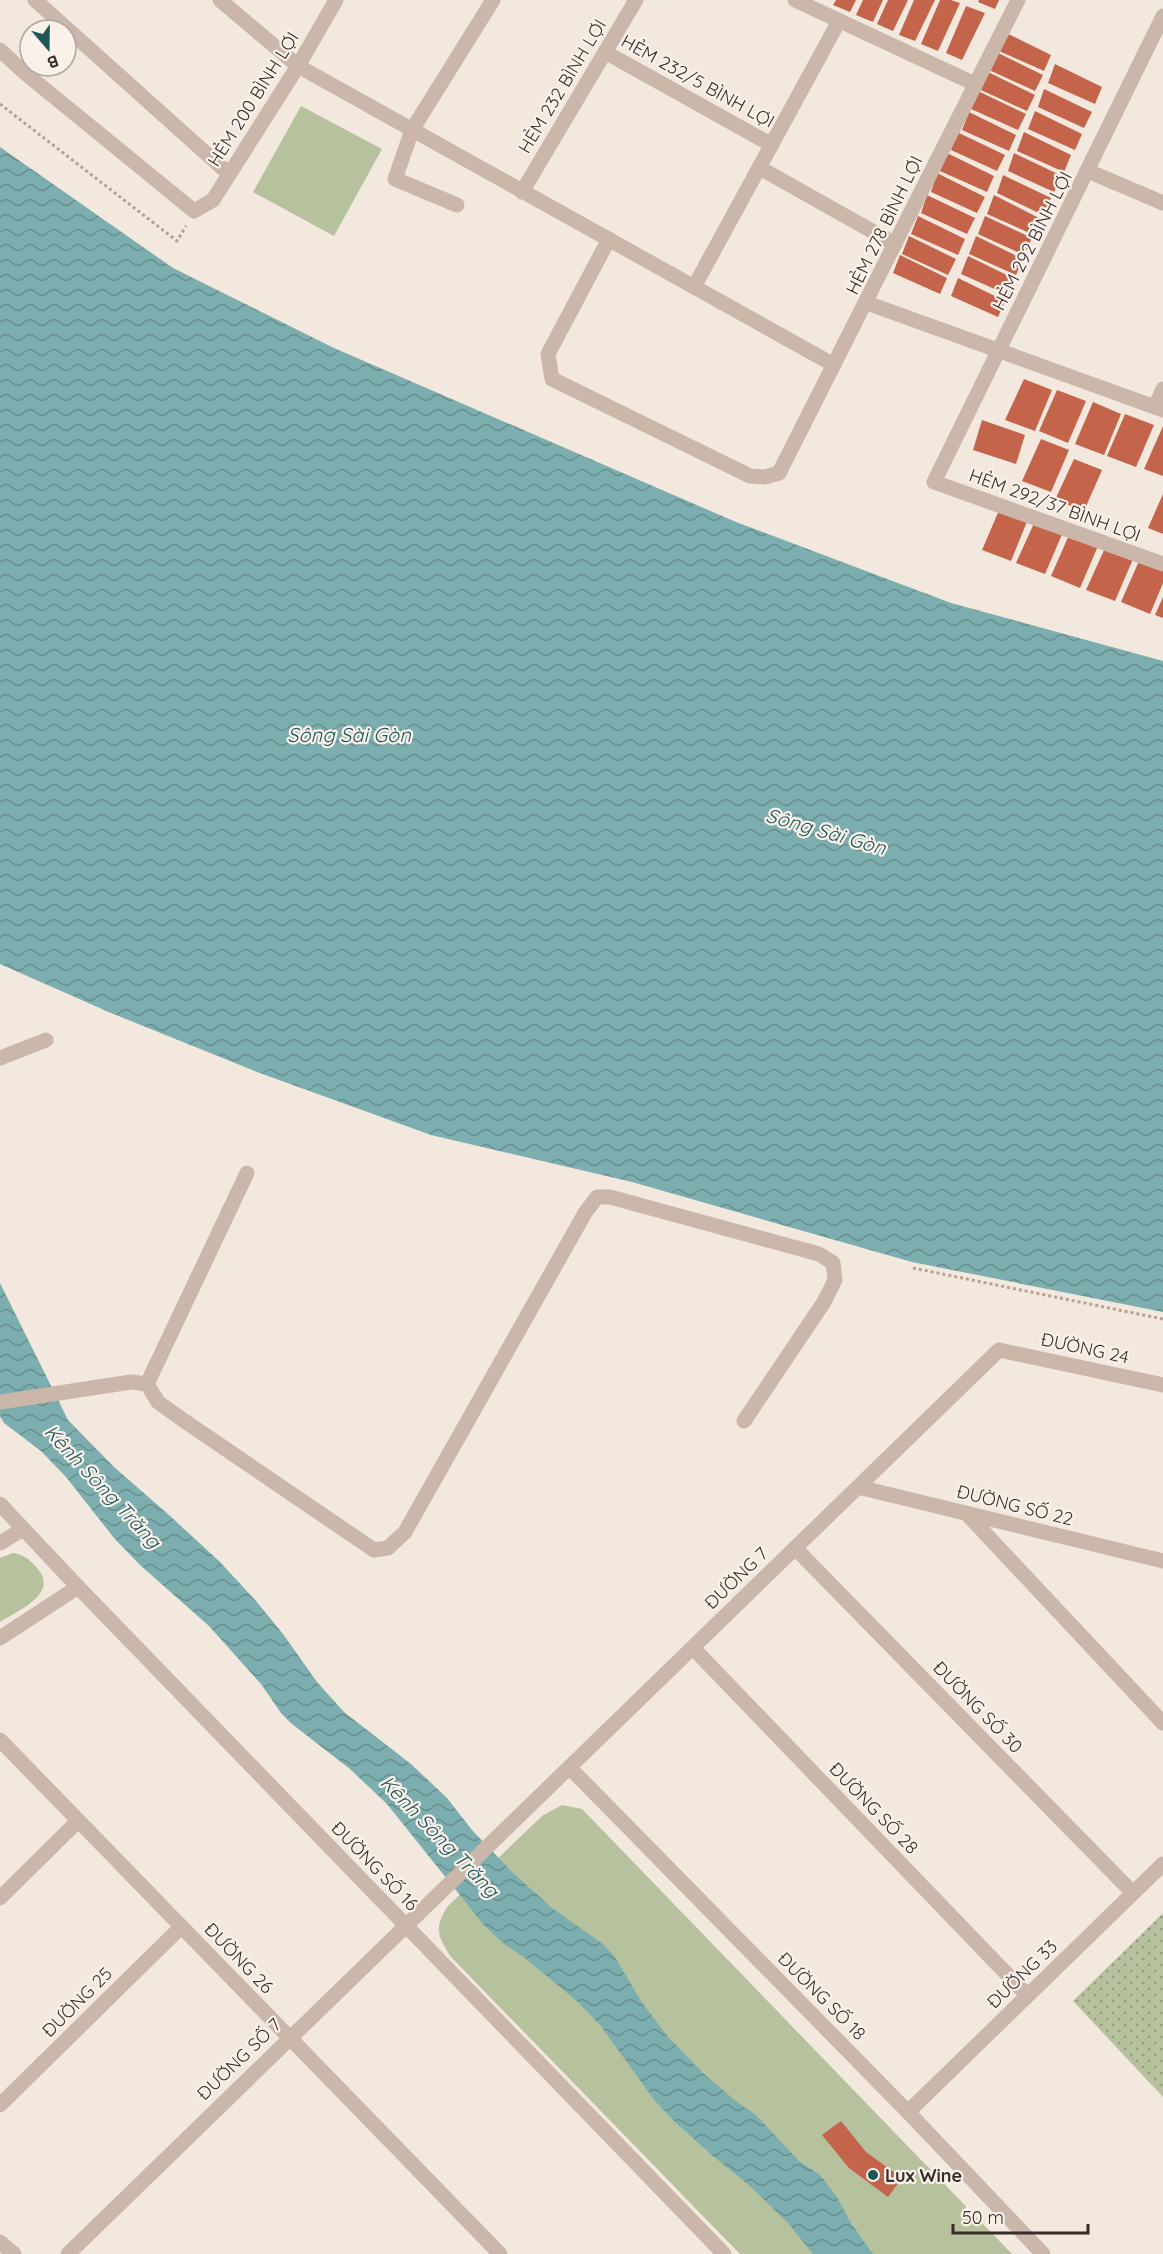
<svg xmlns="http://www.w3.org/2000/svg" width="1163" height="2254" font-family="Quicksand,sans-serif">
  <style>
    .grass { fill: url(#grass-dots) }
    .green { fill: #b6c19e }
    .water { fill: url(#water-waves) }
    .building { fill: #c3644b }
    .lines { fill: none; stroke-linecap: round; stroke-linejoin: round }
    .path { stroke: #b6a194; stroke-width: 3; stroke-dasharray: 3 3; stroke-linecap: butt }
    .minor { stroke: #cab7aa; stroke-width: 15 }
    .poi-dot { fill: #1f5758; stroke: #faf2ea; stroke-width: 2 }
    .labels { text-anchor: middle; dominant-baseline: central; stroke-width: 4.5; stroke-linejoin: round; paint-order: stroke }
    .street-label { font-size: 18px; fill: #382d29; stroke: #faf2ea }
    .poi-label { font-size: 18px; font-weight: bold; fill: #382d29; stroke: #faf2ea; text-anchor: start }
    .water-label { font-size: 20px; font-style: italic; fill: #1f5758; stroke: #faf2ea }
  </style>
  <defs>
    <pattern id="grass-dots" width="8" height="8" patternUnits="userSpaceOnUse" patternTransform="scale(1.5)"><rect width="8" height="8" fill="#b6c19e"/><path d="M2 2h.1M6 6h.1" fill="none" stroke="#959d81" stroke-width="1.8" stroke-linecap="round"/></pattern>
    <pattern id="water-waves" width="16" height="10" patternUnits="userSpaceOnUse" patternTransform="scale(1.5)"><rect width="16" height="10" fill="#7daeaf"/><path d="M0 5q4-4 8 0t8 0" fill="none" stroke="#678e8e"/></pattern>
  </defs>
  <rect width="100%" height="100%" fill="#f2e8de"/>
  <path class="grass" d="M1163,1913V2097L1073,2001Z"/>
  <g class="green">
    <path d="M301,106L382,149L334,236L253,192Z"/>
    <path d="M13,1553C24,1555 29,1559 36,1567C61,1593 19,1610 0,1622V1558Z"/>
    <path d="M562,1805L582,1809L1012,2254H740L451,1957C437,1936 434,1927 448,1906L542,1816Z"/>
  </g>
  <g class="water">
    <path d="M0,147L173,268L334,348L736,522L951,603L1163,661V1312L912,1262L632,1182L431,1135L257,1072L111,1013L0,964Z"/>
    <path d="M0,1283L68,1420L114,1467L169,1515L220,1562L256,1601L283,1634L317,1682L344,1712L411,1764L447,1798L472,1830L511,1871L552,1908L603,1944L615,1957L641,2001L668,2037L704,2074L737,2102L755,2114L799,2161L820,2175L837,2197L851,2223L873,2254H813L788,2223L750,2186L713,2156L675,2122L655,2101L600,2025L578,2002L525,1958L503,1943L483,1924L387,1804L350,1769L292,1724L281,1713L261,1684L209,1626L140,1565L114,1538L66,1477L41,1451L4,1423L0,1416Z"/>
  </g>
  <g class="building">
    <path d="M836,0H856L850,12L833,5Z"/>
    <path d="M863,0H883L873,22L856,15Z"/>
    <path d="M888,0H908L893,31L877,24Z"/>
    <path d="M914,0H935L915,41L899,35Z"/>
    <path d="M940,0H951L960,3L938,51L921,44Z"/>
    <path d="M979,0H999L995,9L978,2Z"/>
    <path d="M966,6L985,13L962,60L946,53Z"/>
    <path d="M1004,32L1051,55L1044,71L997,50Z"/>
    <path d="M996,52L1043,75L1035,91L989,70Z"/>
    <path d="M1055,64L1102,87L1095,104L1048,83Z"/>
    <path d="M988,72L1035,95L1027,111L981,90Z"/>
    <path d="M1044,89L1092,112L1084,128L1038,107Z"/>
    <path d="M978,91L1026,114L1018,130L971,109Z"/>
    <path d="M1035,111L1082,134L1075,150L1028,129Z"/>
    <path d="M969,112L1016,135L1009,151L962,130Z"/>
    <path d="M957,132L1005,155L997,171L951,150Z"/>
    <path d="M1024,132L1071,155L1064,172L1017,151Z"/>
    <path d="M947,153L994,176L987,192L940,171Z"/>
    <path d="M1014,153L1062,176L1054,192L1008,171Z"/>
    <path d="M937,173L985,197L977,213L931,192Z"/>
    <path d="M1003,175L1051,198L1043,215L997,193Z"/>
    <path d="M927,195L975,218L967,234L921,213Z"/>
    <path d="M994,195L1041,219L1034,235L987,214Z"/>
    <path d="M918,216L965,239L958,255L911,234Z"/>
    <path d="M985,216L1032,238L1024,255L978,234Z"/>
    <path d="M909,236L956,259L948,275L902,254Z"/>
    <path d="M976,236L1023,259L1016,275L969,254Z"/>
    <path d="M900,255L947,278L940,294L893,273Z"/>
    <path d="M968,256L1015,279L1008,295L961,274Z"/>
    <path d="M958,278L1005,301L998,317L951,296Z"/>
    <path d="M1024,379L1052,390L1035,431L1005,420Z"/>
    <path d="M1057,390L1086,401L1068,443L1039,431Z"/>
    <path d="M1093,402L1121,414L1104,455L1075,444Z"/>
    <path d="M1125,414L1154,425L1136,467L1107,456Z"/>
    <path d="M982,420L1025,435L1016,464L973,450Z"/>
    <path d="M1163,426V476L1144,469Z"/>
    <path d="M1041,439L1069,450L1051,492L1022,481Z"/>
    <path d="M1074,459L1102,470L1084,511L1055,500Z"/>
    <path d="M1163,494V534L1148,528Z"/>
    <path d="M1000,508L1028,519L1011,561L982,550Z"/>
    <path d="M1035,521L1063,532L1045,574L1016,563Z"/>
    <path d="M1069,535L1098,546L1080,588L1051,576Z"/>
    <path d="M1105,548L1133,559L1115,601L1086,590Z"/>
    <path d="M1139,561L1163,570V583L1150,614L1121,602Z"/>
    <path d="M1163,597V618L1155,615Z"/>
    <path d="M841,2121L866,2152L902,2178L888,2197L849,2168L822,2135Z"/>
  </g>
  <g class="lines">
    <g class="path">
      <path d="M0,104L177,241L186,226"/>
      <path d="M913,1268L1163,1319"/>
    </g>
    <g class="minor">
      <path d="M35,0L229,174"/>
      <path d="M220,0L298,66L834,365"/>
      <path d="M795,0L975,84"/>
      <path d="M1163,16L934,482L1163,564"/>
      <path d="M0,50L25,73L194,211L213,200L298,66L336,0"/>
      <path d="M605,52L772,145"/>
      <path d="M760,168L895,244"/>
      <path d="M1088,171L1163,203"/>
      <path d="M522,192L636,0"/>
      <path d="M457,205L395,179L412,130L493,0"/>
      <path d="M609,239L548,354L552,379L750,476L765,477L779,473L1018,0"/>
      <path d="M694,287L839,21"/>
      <path d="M867,303L1163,410"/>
      <path d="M1155,407L1163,389"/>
      <path d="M0,1058L46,1040"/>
      <path d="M147,1384L247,1173"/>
      <path d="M0,1402L131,1382L147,1384L158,1402L183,1420L374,1550L388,1548L405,1532L585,1213L597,1197H610L819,1254L833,1263L835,1280L824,1302L744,1421"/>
      <path d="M858,1487L1163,1561"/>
      <path d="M0,1504L78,1587L724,2254"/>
      <path d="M966,1513L1163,1723"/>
      <path d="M0,1543L23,1529"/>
      <path d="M795,1548L1133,1893"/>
      <path d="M0,1638L78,1587"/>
      <path d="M693,1648L1027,1995"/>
      <path d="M0,1740L500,2254"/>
      <path d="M570,1768L908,2112L1043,2254"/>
      <path d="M0,1898L78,1821"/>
      <path d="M0,2105L181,1927"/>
      <path d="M908,2112L1163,1864"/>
      <path d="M0,2242L14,2254"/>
      <path d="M68,2254L999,1350L1163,1385"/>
    </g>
  </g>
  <circle class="poi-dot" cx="873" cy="2175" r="6"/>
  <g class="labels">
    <g class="street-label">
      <text transform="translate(698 81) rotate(29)">HẺM 232/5 BÌNH LỢI</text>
      <text transform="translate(562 86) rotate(-59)">HẺM 232 BÌNH LỢI</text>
      <text transform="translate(253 99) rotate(-58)">HẺM 200 BÌNH LỢI</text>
      <text transform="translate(884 225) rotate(-64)">HẺM 278 BÌNH LỢI</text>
      <text transform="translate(1032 241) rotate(-63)">HẺM 292 BÌNH LỢI</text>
      <text transform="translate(1055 505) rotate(20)">HẺM 292/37 BÌNH LỢI</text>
      <text transform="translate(1085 1348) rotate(12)">ĐƯỜNG 24</text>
      <text transform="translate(1015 1505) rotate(14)">ĐƯỜNG SỐ 22</text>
      <text transform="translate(736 1578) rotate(-44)">ĐƯỜNG 7</text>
      <text transform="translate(978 1707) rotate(46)">ĐƯỜNG SỐ 30</text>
      <text transform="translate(874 1808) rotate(46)">ĐƯỜNG SỐ 28</text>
      <text transform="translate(375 1866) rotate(46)">ĐƯỜNG SỐ 16</text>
      <text transform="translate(239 1958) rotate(46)">ĐƯỜNG 26</text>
      <text transform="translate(1022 1974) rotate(-44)">ĐƯỜNG 33</text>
      <text transform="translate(822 1996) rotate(45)">ĐƯỜNG SỐ 18</text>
      <text transform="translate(77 2002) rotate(-45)">ĐƯỜNG 25</text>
      <text transform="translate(239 2059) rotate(-44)">ĐƯỜNG SỐ 7</text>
    </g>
    <g class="poi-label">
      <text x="885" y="2175">Lux Wine</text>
    </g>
    <g class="water-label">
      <text x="349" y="734">Sông Sài Gòn</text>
      <text transform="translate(826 831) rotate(16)">Sông Sài Gòn</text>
      <text transform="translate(103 1486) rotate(47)">Kênh Sông Trăng</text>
      <text transform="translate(440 1836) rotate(46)">Kênh Sông Trăng</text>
    </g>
  </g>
  <g transform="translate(48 48) rotate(160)"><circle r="28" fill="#faf2ea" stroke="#aca39d" stroke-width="1.5"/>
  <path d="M0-4.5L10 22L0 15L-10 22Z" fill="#1f5758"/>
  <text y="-9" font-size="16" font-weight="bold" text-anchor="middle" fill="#382d29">B</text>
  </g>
  <path d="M953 2224v9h135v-9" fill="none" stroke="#382d29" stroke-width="3"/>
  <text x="962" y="2224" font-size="18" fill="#382d29" stroke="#faf2ea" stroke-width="4.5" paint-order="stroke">50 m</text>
</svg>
